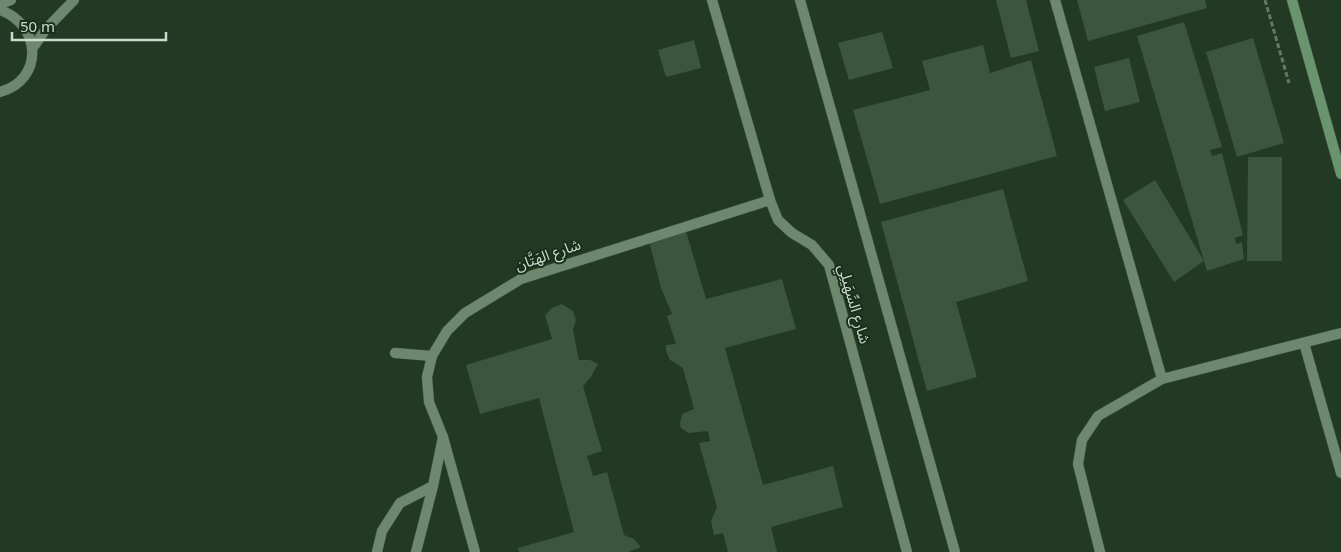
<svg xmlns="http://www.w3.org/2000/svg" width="1341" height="552" font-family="Georgia,'Noto Sans Arabic',serif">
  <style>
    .building { fill: #3c553e }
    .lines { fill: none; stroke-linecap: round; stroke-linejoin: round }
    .service-casing { stroke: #3f5542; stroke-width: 11 }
    .minor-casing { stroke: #3f5542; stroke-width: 11 }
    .secondary-casing { stroke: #3f5542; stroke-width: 11 }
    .path { stroke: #647865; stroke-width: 3; stroke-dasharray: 5 2.5; stroke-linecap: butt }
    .service { stroke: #6d886f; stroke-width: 10 }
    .minor { stroke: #6d886f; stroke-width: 10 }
    .secondary { stroke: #69946e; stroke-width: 10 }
    .labels { text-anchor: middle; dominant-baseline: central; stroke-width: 4; stroke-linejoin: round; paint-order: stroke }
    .street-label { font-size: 15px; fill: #cbdacc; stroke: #18301b }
  </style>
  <rect width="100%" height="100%" fill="#223a24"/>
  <g class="building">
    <path d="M996,0H1026L1039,51L1011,58Z"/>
    <path d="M1077,0H1205L1207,8L1088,41Z"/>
    <path d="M1184,22L1222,147L1210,150L1212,156L1222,153L1243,235L1235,238L1236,244L1242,242L1244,259L1207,271L1137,36Z"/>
    <path d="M882,32L893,68L849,80L838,43Z"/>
    <path d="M1253,38L1284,143L1237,157L1206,52Z"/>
    <path d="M694,40L701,68L666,77L658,50Z"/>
    <path d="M983,45L990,73L1031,60L1057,156L880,204L853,110L930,90L922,61Z"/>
    <path d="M1129,58L1140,102L1105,111L1094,67Z"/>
    <path d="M1248,157H1282V261H1247Z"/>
    <path d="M1155,180L1204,261L1174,282L1123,200Z"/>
    <path d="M1003,189L1028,281L956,302L977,377L927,391L881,222Z"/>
    <path d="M685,228L706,299L782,279L796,329L725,348L763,485L833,466L843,507L771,527L777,552H728L723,533L714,535L711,521L717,507L699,443L710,441L708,431L688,433L681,428L680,423L682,414L694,409L683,368L670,360L666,351V345L676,344L667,316L672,314L661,288L648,237Z"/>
    <path d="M562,304L573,311L576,320L573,330L579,360H590L598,364L591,377L583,386L602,451L587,456L593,476L607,472L624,535L634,539L641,547L628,552H519L518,548L574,532L539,398L480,414L466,365L552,339L545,315L552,308Z"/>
  </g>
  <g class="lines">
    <defs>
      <g id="service">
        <path d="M1055,0L1162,379"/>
        <path d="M770,200L778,220L792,233L812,245L829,265L907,552"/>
        <path d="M1304,343L1341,473"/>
        <path d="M395,353L432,356"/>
        <path d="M443,437L475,552"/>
        <path d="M1100,552L1078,464L1082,440L1098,416L1162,379L1341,333"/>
      </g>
      <g id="minor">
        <path d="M800,0L955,552"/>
        <path d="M0,4L11,0"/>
        <path d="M0,10C42,25 44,80 0,92"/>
        <path d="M32,49L46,29L74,0"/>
        <path d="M377,552L382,531L400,503L433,486"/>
        <path d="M416,552L433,486L443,437L429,402L427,377L432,356L447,331L465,313L521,279L770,200L712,0"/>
      </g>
      <path id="secondary" d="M1292,0L1341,174"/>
    </defs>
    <use href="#service" class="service-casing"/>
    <use href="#minor" class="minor-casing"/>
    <use href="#secondary" class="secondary-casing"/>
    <path class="path" d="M1265,0L1289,83"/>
    <use href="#service" class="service"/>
    <use href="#minor" class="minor"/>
    <use href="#secondary" class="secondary"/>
  </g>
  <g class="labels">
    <g class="street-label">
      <text transform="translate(548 255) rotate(-19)">شارع الهَتَّان</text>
      <text transform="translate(854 304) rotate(74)">شارع السِّهَيلِي</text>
    </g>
  </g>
  <path d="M12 32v8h154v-8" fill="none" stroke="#cbdacc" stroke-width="2.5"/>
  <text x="20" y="32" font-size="15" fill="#cbdacc" stroke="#18301b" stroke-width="4" paint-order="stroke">50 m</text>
</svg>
